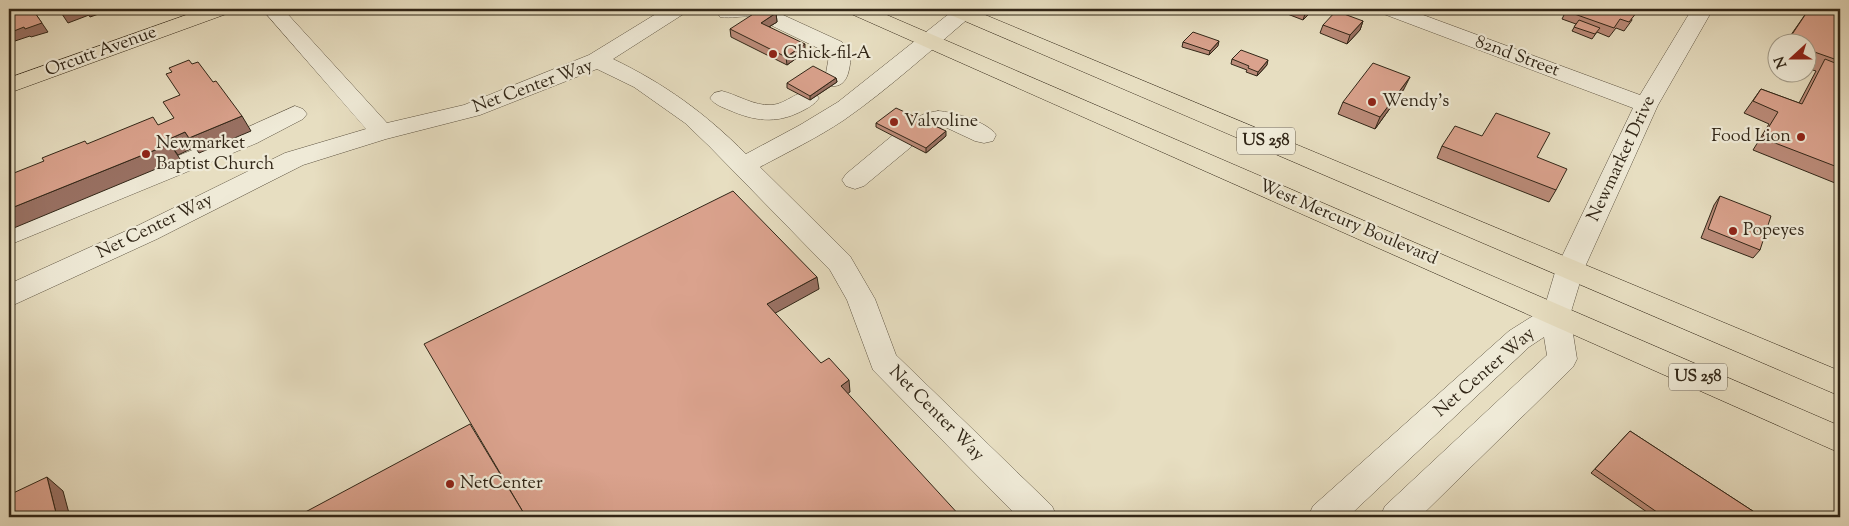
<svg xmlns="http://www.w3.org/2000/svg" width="1849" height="526" font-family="'Sorts Mill Goudy',serif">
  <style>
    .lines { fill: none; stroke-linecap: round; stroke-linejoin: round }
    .minor-casing { stroke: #5e5442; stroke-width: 1 }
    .major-casing { stroke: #312617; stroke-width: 1 }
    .highway-casing { stroke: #312617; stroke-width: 1 }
    .minor { fill: #efead7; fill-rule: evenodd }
    .major { fill: #e7dec1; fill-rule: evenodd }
    .highway { fill: #e7dec1; fill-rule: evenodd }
    .wall { fill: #bb8b79; stroke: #312617 }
    .shaded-wall { fill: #997163; stroke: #312617 }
    .building { fill: #daa28d; stroke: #312617 }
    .poi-dot { fill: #8f2418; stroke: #efead7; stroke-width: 2 }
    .labels { text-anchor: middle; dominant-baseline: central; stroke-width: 4.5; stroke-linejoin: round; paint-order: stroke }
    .shield { fill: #efead7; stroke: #6a6151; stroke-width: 1 }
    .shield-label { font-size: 16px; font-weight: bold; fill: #312617 }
    .street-label { font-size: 18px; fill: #312617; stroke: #efead7 }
    .poi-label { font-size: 18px; fill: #312617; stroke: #efead7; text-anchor: start }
  </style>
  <rect width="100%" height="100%" fill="#e7dec1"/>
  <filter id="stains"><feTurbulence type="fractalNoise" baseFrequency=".004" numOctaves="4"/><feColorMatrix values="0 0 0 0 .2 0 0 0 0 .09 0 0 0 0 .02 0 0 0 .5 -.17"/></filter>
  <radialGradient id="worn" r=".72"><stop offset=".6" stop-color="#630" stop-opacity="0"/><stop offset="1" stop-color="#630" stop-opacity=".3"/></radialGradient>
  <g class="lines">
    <defs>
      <g id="minor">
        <path d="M262,9H283L387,123L464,105L589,55L664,9H688L685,13L613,59C665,84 705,113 746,154L800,125L838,102L955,9H978L975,13C932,49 890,88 844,120C817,138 788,152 760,167L850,256L875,299L896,355L1052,506L1057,517H1018L873,370L847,300L830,270L709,146L685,123L634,87L597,69L480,115L386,139L303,165L157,239L9,307V284L139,225L285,153L366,129Z"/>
        <path d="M720,9H770L842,42L851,56C849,74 847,91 824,85L821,80L826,73L829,56L826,52L754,17C742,15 732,19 720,17L717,12Z"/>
        <path d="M1378,9H1407L1640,95L1692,9H1713L1658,105L1584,269L1570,315L1577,359L1573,367L1420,517H1380L1385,506L1547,355L1544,337L1529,347L1348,517H1308L1313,506L1509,331L1544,309L1556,269L1633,108L1381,13Z"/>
        <path d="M722,91C738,95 754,106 771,105C788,104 797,88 815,93L819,98C814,105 808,108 800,112C776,124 754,121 729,110C722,107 715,105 710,98L714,93Z"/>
        <path d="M295,106L303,109L307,114L303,119L257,143L9,245V225L239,131Z"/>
        <path d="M938,111C954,112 988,122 996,135L993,141L984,143L975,141L945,127C933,126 929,133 915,129L912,124C918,114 927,113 938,111Z"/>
        <path d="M902,133L911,135L914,141L911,147L864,186L855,189L846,186L842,180L846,174L893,135Z"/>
      </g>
      <path id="major" d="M203,9H233L229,13L9,93V78Z"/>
      <g id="highway">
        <path d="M845,9H873L1840,426V453L849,13Z"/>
        <path d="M942,9H971L1840,371V396L946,13Z"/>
      </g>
    </defs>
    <use href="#minor" class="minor-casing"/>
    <use href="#major" class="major-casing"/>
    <use href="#highway" class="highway-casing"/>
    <use href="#minor" class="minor"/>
    <use href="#major" class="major"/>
    <use href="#highway" class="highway"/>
  </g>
  <g class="wall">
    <path d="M531,9H543L537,12Z"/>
    <path d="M1277,9H1312L1311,12L1303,20L1277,10Z"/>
    <path d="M1559,9H1628L1632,20L1624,31L1616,28L1609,37L1597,32L1592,39L1572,31L1576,24L1562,19L1566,11Z"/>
    <path d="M1809,9L1840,11V185L1753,150L1769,124L1744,113L1761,89L1799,103L1816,71L1806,68V42H1786Z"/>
    <path d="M776,13L777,22L769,27L805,52L787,65L731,37L730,29Z"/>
    <path d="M1363,21L1360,30L1347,44L1320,33L1323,25Z"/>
    <path d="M1183,42L1218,46L1209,55L1182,47Z"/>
    <path d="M1776,57V69L1770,67Z"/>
    <path d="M1232,59L1267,65L1257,76L1246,72L1247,70L1231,64Z"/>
    <path d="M836,78L837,82L810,100L787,88V83Z"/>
    <path d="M1404,89L1375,129L1338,114L1343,102Z"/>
    <path d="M876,123L946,136L926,153L876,127Z"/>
    <path d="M1442,146L1537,157L1556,190L1549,202L1437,158Z"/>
    <path d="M1720,196L1760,250L1753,258L1701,238L1714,205Z"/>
    <path d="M1630,431L1762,517H1654L1591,473Z"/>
  </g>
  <g class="shaded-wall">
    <path d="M78,9H85L89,15L68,23L62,14Z"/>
    <path d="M85,9H113L90,17Z"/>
    <path d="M536,9H543L537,12Z"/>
    <path d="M1308,9H1312L1311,12L1303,20L1306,11Z"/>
    <path d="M33,10L48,32L31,37L30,36L9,43V33Z"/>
    <path d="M776,13L777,22L762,31L761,23Z"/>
    <path d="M1363,21L1360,30L1347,44L1350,35Z"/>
    <path d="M1219,41L1218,46L1209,55L1210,51Z"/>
    <path d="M805,44V52L787,65L786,57Z"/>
    <path d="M1268,60L1267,65L1257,76L1258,72Z"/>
    <path d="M1410,77L1404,89L1375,129L1380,117Z"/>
    <path d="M836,78L837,82L810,100V96Z"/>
    <path d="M242,116L251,131L199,153L189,138Z"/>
    <path d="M946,131V136L926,153V148Z"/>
    <path d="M185,132L195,147L178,155L167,140Z"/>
    <path d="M170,144L180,159L9,230V209Z"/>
    <path d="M817,277L819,289L770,316L767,304Z"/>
    <path d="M849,380L850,392L843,397L841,386Z"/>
    <path d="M47,477L63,491L70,517H57Z"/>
  </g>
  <g class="building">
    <path d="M21,9H28L30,11L33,10L42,23L25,29L24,27L9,33V18L14,16L12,12Z"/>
    <path d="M58,9H78L62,14Z"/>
    <path d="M761,9H766L776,13L761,23L805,44L786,57L730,29Z"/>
    <path d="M1299,9H1308L1306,11Z"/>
    <path d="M1568,9H1628L1637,12L1629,22L1620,19L1614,28L1566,11Z"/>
    <path d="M1809,9H1834L1840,11V61L1806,49V42H1787Z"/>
    <path d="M1336,11L1363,21L1350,35L1323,25Z"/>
    <path d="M1579,20L1600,28L1595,34L1574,27Z"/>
    <path d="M1193,32L1219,41L1210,51L1183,42Z"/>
    <path d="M1241,50L1268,60L1258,72L1248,68L1249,66L1232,59Z"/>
    <path d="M1825,59L1840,65V168L1762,138L1778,112L1753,101L1761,89L1802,104Z"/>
    <path d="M189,60L192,64L198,62L213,82L216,81L242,116L189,138L185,132L167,140L170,144L9,209V175L44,161L42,158L85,141L87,144L153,117L158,125L174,118L163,102L180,95L166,74L172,72L169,68Z"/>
    <path d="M1373,63L1410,77L1380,117L1343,102Z"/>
    <path d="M813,66L836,78L810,96L787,83Z"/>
    <path d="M896,108L946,131L926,148L876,123Z"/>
    <path d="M1496,113L1550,133L1537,157L1567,169L1556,190L1442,146L1455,126L1482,136Z"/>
    <path d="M733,191L817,277L767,304L821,363L829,358L849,380L841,386L961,517H526L424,344Z"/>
    <path d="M1720,196L1771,216L1760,250L1708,229Z"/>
    <path d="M470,424L526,517H296Z"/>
    <path d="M1630,431L1762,517H1664L1595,469Z"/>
    <path d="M47,477L57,517H9V495Z"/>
  </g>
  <g class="poi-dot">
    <circle cx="773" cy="54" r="5"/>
    <circle cx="1372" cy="102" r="5"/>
    <circle cx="894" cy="122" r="5"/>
    <circle cx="1801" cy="137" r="5"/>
    <circle cx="146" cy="154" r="5"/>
    <circle cx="1733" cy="231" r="5"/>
    <circle cx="450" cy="484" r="5"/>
  </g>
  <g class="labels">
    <g class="shield">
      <rect x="1237" y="127.5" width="58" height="27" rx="4"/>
      <rect x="1669" y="363.5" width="58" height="27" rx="4"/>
    </g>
    <g class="shield-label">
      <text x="1266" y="141">US 258</text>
      <text x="1698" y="377">US 258</text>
    </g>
    <g class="street-label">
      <text transform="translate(101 52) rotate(-20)">Orcutt Avenue</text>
      <text transform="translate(1517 57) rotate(20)">82nd Street</text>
      <text transform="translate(533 87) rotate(-20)">Net Center Way</text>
      <text transform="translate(1622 159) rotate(-65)">Newmarket Drive</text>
      <text transform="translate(1348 223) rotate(23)">West Mercury Boulevard</text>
      <text transform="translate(155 227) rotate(-26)">Net Center Way</text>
      <text transform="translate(1485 373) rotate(-41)">Net Center Way</text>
      <text transform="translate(936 414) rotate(45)">Net Center Way</text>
    </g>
    <g class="poi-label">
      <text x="783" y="54">Chick-fil-A</text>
      <text x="1382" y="102">Wendy's</text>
      <text x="904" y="122">Valvoline</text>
      <text x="1791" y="137" text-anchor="end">Food Lion</text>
      <text x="156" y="144">Newmarket<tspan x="156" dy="21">Baptist Church</tspan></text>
      <text x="1743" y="231">Popeyes</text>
      <text x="460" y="484">NetCenter</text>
    </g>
  </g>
  <rect width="1849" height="526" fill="none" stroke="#e7dec1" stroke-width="30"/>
  <rect x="10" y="10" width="1829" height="506" fill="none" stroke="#312617" stroke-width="2.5"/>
  <rect x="15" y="15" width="1819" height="496" fill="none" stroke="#312617"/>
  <g transform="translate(1792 58) rotate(249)"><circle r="24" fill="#efead7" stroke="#a39c8a"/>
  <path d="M0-4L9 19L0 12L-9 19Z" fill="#8f2418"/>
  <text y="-8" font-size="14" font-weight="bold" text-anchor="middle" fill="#312617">N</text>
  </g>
  <rect width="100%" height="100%" filter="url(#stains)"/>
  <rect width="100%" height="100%" fill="url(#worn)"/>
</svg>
